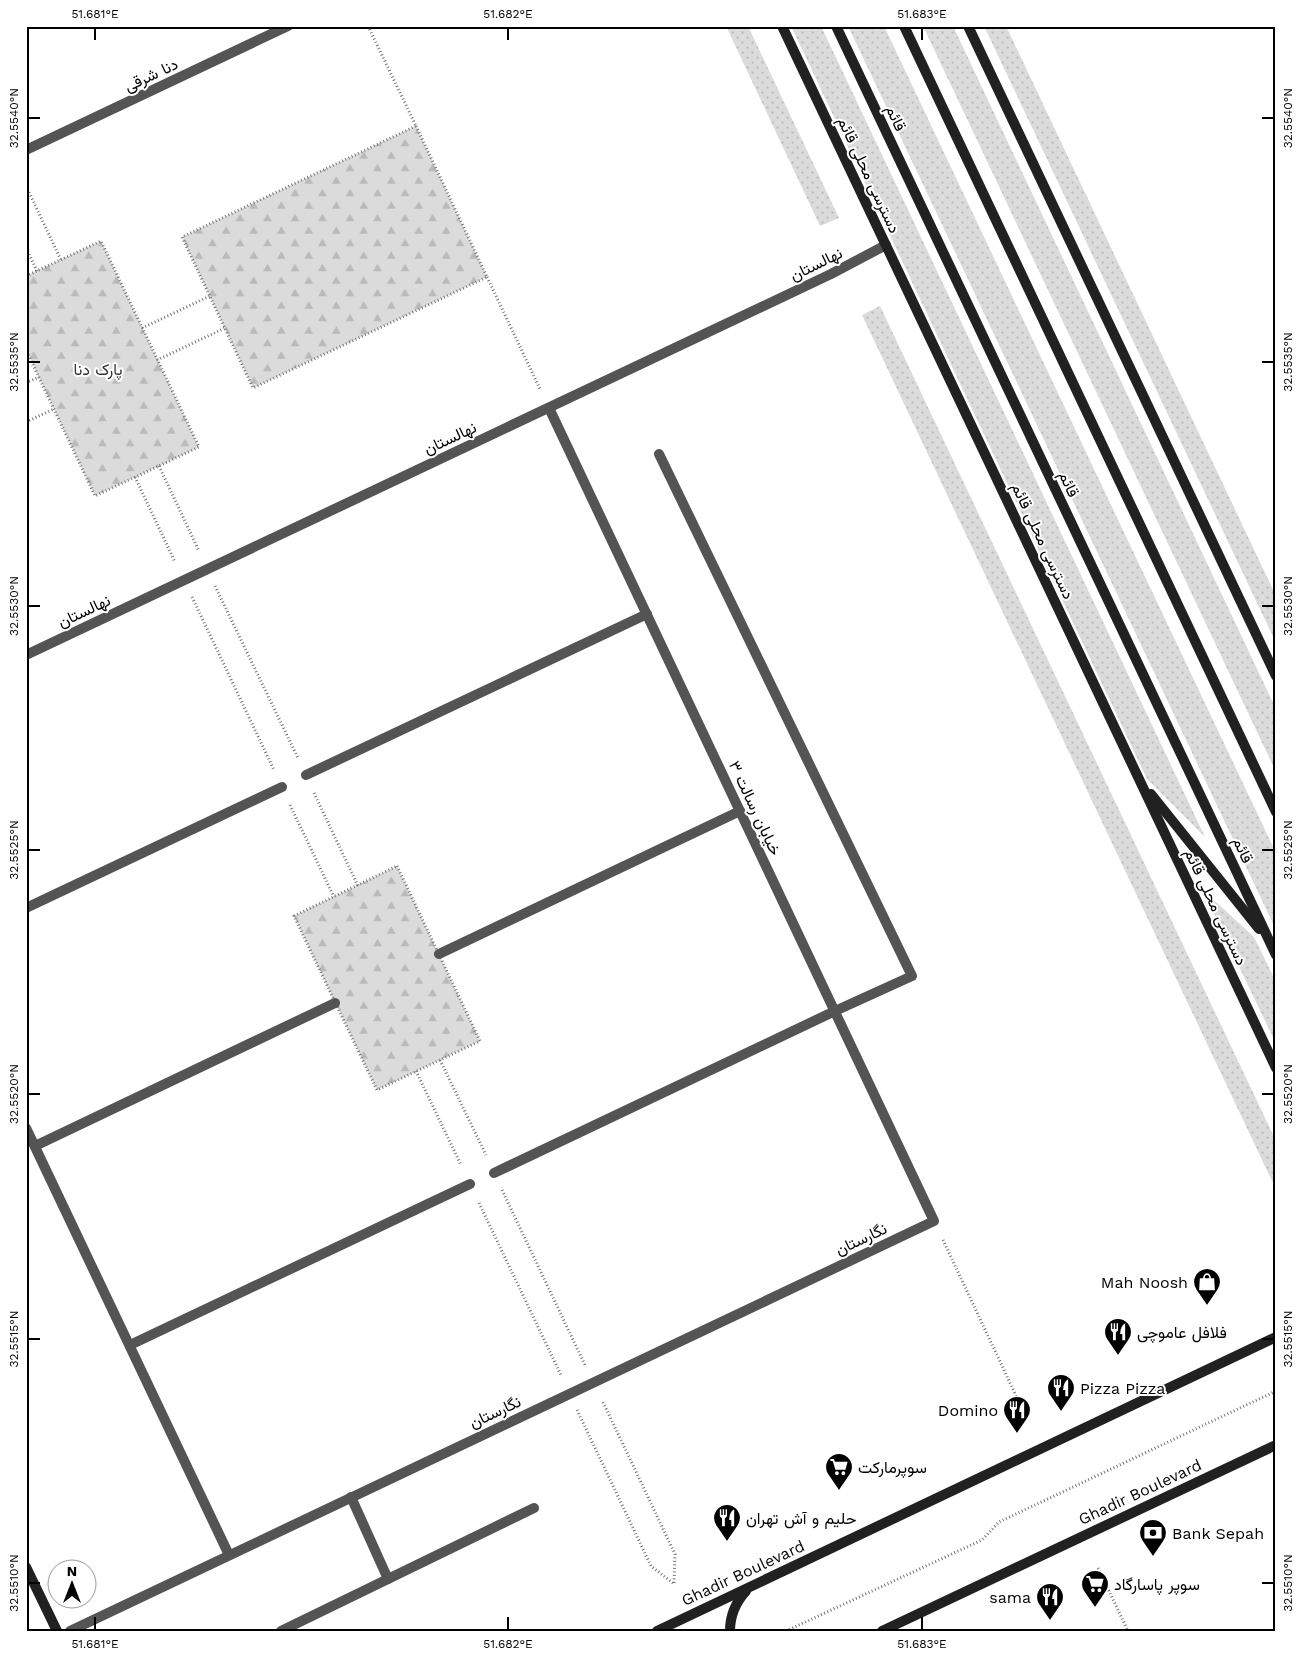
<svg xmlns="http://www.w3.org/2000/svg" width="1302" height="1657" font-family="'Work Sans',Vazirmatn,sans-serif">
  <style>
    .grass { fill: url(#grass-dots) }
    .forest { fill: url(#forest-firs) }
    .lines { fill: none; stroke-linecap: round; stroke-linejoin: round }
    .path { stroke: #767676; stroke-width: 3; stroke-dasharray: 1 2.5; stroke-linecap: butt }
    .lane { stroke: #545454; stroke-width: 10 }
    .street { stroke: #545454; stroke-width: 10 }
    .secondary { stroke: #212121; stroke-width: 10 }
    .ticks { fill: none; stroke: #000; stroke-width: 2 }
    .labels { text-anchor: middle; dominant-baseline: central; stroke-width: 4; stroke-linejoin: round; paint-order: stroke }
    .street-label { font-size: 16px; fill: #000; stroke: #fff }
    .park-label { font-size: 16px; fill: #323232; stroke: #fff }
    .poi-label { font-size: 16px; fill: #000; stroke: #fff; text-anchor: start }
    .neatline { fill: none; stroke: #000; stroke-width: 2 }
    .ticks-label { font-size: 12px; text-anchor: middle; fill: #000 }
  </style>
  <defs>
    <pattern id="grass-dots" width="8" height="8" patternUnits="userSpaceOnUse" patternTransform="scale(1.25)"><rect width="8" height="8" fill="#dbdbdb"/><path d="M2 2h.1M6 6h.1" fill="none" stroke="#bababa" stroke-width="1.8" stroke-linecap="round"/></pattern>
    <pattern id="forest-firs" width="22" height="20" patternUnits="userSpaceOnUse" patternTransform="scale(1.25)"><rect width="22" height="20" fill="#dbdbdb"/><path d="M5 1l3.5 6h-7zM16 11l3.5 6h-7z" fill="#bababa"/></pattern>
  </defs>
  <rect width="100%" height="100%" fill="#fff"/>
  <g class="grass">
    <path d="M726,26H748L839,218L820,226Z"/>
    <path d="M791,26H821L1205,837L1147,779Z"/>
    <path d="M848,26H884L1276,853V930Z"/>
    <path d="M923,26H953L1276,709V772Z"/>
    <path d="M984,26H1006L1276,596V643Z"/>
    <path d="M880,306L1276,1141V1180L1272,1181L862,315Z"/>
    <path d="M1202,889L1254,937L1276,982V1044Z"/>
  </g>
  <g class="forest">
    <path d="M416,126L487,277L253,388L182,237Z"/>
    <path d="M101,241L199,447L95,496L26,350V276Z"/>
    <path d="M397,866L480,1041L377,1090L294,916Z"/>
  </g>
  <g class="lines">
    <g class="path">
      <path d="M368,26L416,126"/>
      <path d="M416,126L487,277L253,388L182,237Z"/>
      <path d="M26,186L61,260"/>
      <path d="M26,248L37,271"/>
      <path d="M26,276L101,241L199,447L95,496L26,350"/>
      <path d="M487,277L540,389"/>
      <path d="M142,328L210,296"/>
      <path d="M157,360L225,328"/>
      <path d="M26,383L39,377"/>
      <path d="M26,422L54,409"/>
      <path d="M159,466L199,551"/>
      <path d="M135,477L175,562"/>
      <path d="M215,586L298,758"/>
      <path d="M192,597L274,770"/>
      <path d="M314,793L358,886"/>
      <path d="M290,805L334,897"/>
      <path d="M397,866L480,1041L377,1090L294,916Z"/>
      <path d="M440,1060L486,1155"/>
      <path d="M416,1071L461,1165"/>
      <path d="M502,1190L585,1365"/>
      <path d="M479,1203L561,1375"/>
      <path d="M943,1240L1026,1417"/>
      <path d="M577,1410L651,1566L674,1584L675,1554L602,1400"/>
      <path d="M1098,1568L1128,1631"/>
      <path d="M786,1631L982,1540L999,1522L1276,1391"/>
    </g>
    <g class="lane">
      <path d="M306,775L647,614"/>
      <path d="M26,908L282,787"/>
      <path d="M439,954L740,811"/>
      <path d="M35,1146L335,1003"/>
      <path d="M494,1173L835,1011"/>
      <path d="M130,1345L470,1184"/>
    </g>
    <g class="street">
      <path d="M26,150L288,26"/>
      <path d="M659,454L912,976L835,1011"/>
      <path d="M26,655L831,274L886,245"/>
      <path d="M26,1128L229,1555"/>
      <path d="M351,1497L388,1579"/>
      <path d="M70,1631L934,1221L549,408"/>
      <path d="M281,1631L534,1508"/>
    </g>
    <g class="secondary">
      <path d="M782,26L1276,1068"/>
      <path d="M836,26L1276,955"/>
      <path d="M904,26L1276,812"/>
      <path d="M968,26L1276,676"/>
      <path d="M1151,794L1259,929"/>
      <path d="M26,1567L57,1631"/>
      <path d="M657,1631L1276,1337"/>
      <path d="M730,1631C730,1615 735,1603 746,1591"/>
      <path d="M882,1631L1276,1445"/>
    </g>
  </g>
  <path class="ticks" d="M95,28V40M508,28V40M922,28V40M28,118H40M1262,118H1274M28,362H40M1262,362H1274M28,606H40M1262,606H1274M28,850H40M1262,850H1274M28,1094H40M1262,1094H1274M28,1339H40M1262,1339H1274M28,1583H40M1262,1583H1274M95,1617V1630M508,1617V1630M922,1617V1630"/>
  <defs>
    <symbol id="shop-pin" viewBox="-11 -11 22 30"><path d="M0 17L-7.5 6A9.5 9.5 0 1 1 7.5 6Z" fill="#000" stroke="#fff"/><path d="M-5-2.5h2.3a2.7 3.5 0 0 1 5.4 0H5L5.5 6h-11ZM-1.5-2.5h3a1.5 2.3 0 0 0-3 0Z" fill="#fff"/></symbol>
    <symbol id="restaurant-pin" viewBox="-11 -11 22 30"><path d="M0 17L-7.5 6A9.5 9.5 0 1 1 7.5 6Z" fill="#000" stroke="#fff"/><path d="M-5-6h1v4h1v-4h1v4h1v-4h1v5L-1.5 .5V6h-2V.5L-5-1ZM5-6V6H3V1.5H1.5Q1.5-4 5-6Z" fill="#fff"/></symbol>
    <symbol id="supermarket-pin" viewBox="-11 -11 22 30"><path d="M0 17L-7.5 6A9.5 9.5 0 1 1 7.5 6Z" fill="#000" stroke="#fff"/><path d="M-6-5.5h2.5l.6 2H6L4.5 2H-2.5L-4.4-4H-6ZM-1.5 3.2a1.3 1.3 0 1 0 .1 0ZM3 3.2a1.3 1.3 0 1 0 .1 0Z" fill="#fff"/></symbol>
    <symbol id="bank-pin" viewBox="-11 -11 22 30"><path d="M0 17L-7.5 6A9.5 9.5 0 1 1 7.5 6Z" fill="#000" stroke="#fff"/><path d="M-6-4H6V4H-6ZM0-2.3a2.3 2.3 0 1 0 0 4.6a2.3 2.3 0 1 0 0-4.6Z" fill="#fff"/></symbol>
  </defs>
  <g fill-rule="evenodd">
    <use href="#shop-pin" x="1191" y="1266" width="32" height="43"/>
    <use href="#restaurant-pin" x="1102" y="1316" width="32" height="43"/>
    <use href="#restaurant-pin" x="1045" y="1372" width="32" height="43"/>
    <use href="#restaurant-pin" x="1001" y="1394" width="32" height="43"/>
    <use href="#supermarket-pin" x="823" y="1451" width="32" height="43"/>
    <use href="#restaurant-pin" x="711" y="1502" width="32" height="43"/>
    <use href="#bank-pin" x="1137" y="1517" width="32" height="43"/>
    <use href="#supermarket-pin" x="1079" y="1568" width="32" height="43"/>
    <use href="#restaurant-pin" x="1034" y="1581" width="32" height="43"/>
  </g>
  <g class="labels">
    <g class="street-label">
      <text transform="translate(151 75) rotate(-25)">دنا شرقی</text>
      <text transform="translate(896 118) rotate(65)">قائم</text>
      <text transform="translate(869 175) rotate(65)">دسترسی محلی قائم</text>
      <text transform="translate(816 264) rotate(-26)">نهالستان</text>
      <text transform="translate(450 438) rotate(-25)">نهالستان</text>
      <text transform="translate(1069 484) rotate(65)">قائم</text>
      <text transform="translate(1043 541) rotate(65)">دسترسی محلی قائم</text>
      <text transform="translate(84 611) rotate(-25)">نهالستان</text>
      <text transform="translate(755 808) rotate(65)">خیابان رسالت ۳</text>
      <text transform="translate(1243 850) rotate(65)">قائم</text>
      <text transform="translate(1216 907) rotate(65)">دسترسی محلی قائم</text>
      <text transform="translate(861 1239) rotate(-25)">نگارستان</text>
      <text transform="translate(495 1412) rotate(-25)">نگارستان</text>
      <text transform="translate(1140 1492) rotate(-25)">Ghadir Boulevard</text>
      <text transform="translate(743 1573) rotate(-25)">Ghadir Boulevard</text>
    </g>
    <g class="park-label">
      <text x="98" y="369">پارک دنا</text>
    </g>
    <g class="poi-label">
      <text x="1188" y="1282" text-anchor="end">Mah Noosh</text>
      <text x="1137" y="1332">فلافل عاموچی</text>
      <text x="1080" y="1388">Pizza Pizza</text>
      <text x="998" y="1410" text-anchor="end">Domino</text>
      <text x="858" y="1467">سوپرمارکت</text>
      <text x="746" y="1518">حلیم و آش تهران</text>
      <text x="1172" y="1533">Bank Sepah</text>
      <text x="1114" y="1584">سوپر پاسارگاد</text>
      <text x="1031" y="1597" text-anchor="end">sama</text>
    </g>
  </g>
  <rect width="1302" height="1657" fill="none" stroke="#ffffff" stroke-width="55"/>
  <g transform="translate(72 1584)"><circle r="24" fill="#ffffff" stroke="#999999"/>
  <path d="M0-4L9 19L0 12L-9 19Z" fill="#000000"/>
  <text y="-8" font-size="14" font-weight="bold" text-anchor="middle" fill="#000000">N</text>
  </g>
  <rect x="28" y="28" width="1246" height="1602" class="neatline"/>
  <g class="ticks-label">
    <text x="95" y="18">51.681°E</text>
    <text x="508" y="18">51.682°E</text>
    <text x="922" y="18">51.683°E</text>
    <text transform="translate(14 118) rotate(-90)" y="4">32.5540°N</text>
    <text transform="translate(1288 118) rotate(-90)" y="4">32.5540°N</text>
    <text transform="translate(14 362) rotate(-90)" y="4">32.5535°N</text>
    <text transform="translate(1288 362) rotate(-90)" y="4">32.5535°N</text>
    <text transform="translate(14 606) rotate(-90)" y="4">32.5530°N</text>
    <text transform="translate(1288 606) rotate(-90)" y="4">32.5530°N</text>
    <text transform="translate(14 850) rotate(-90)" y="4">32.5525°N</text>
    <text transform="translate(1288 850) rotate(-90)" y="4">32.5525°N</text>
    <text transform="translate(14 1094) rotate(-90)" y="4">32.5520°N</text>
    <text transform="translate(1288 1094) rotate(-90)" y="4">32.5520°N</text>
    <text transform="translate(14 1339) rotate(-90)" y="4">32.5515°N</text>
    <text transform="translate(1288 1339) rotate(-90)" y="4">32.5515°N</text>
    <text transform="translate(14 1583) rotate(-90)" y="4">32.5510°N</text>
    <text transform="translate(1288 1583) rotate(-90)" y="4">32.5510°N</text>
    <text x="95" y="1648">51.681°E</text>
    <text x="508" y="1648">51.682°E</text>
    <text x="922" y="1648">51.683°E</text>
  </g>
</svg>
